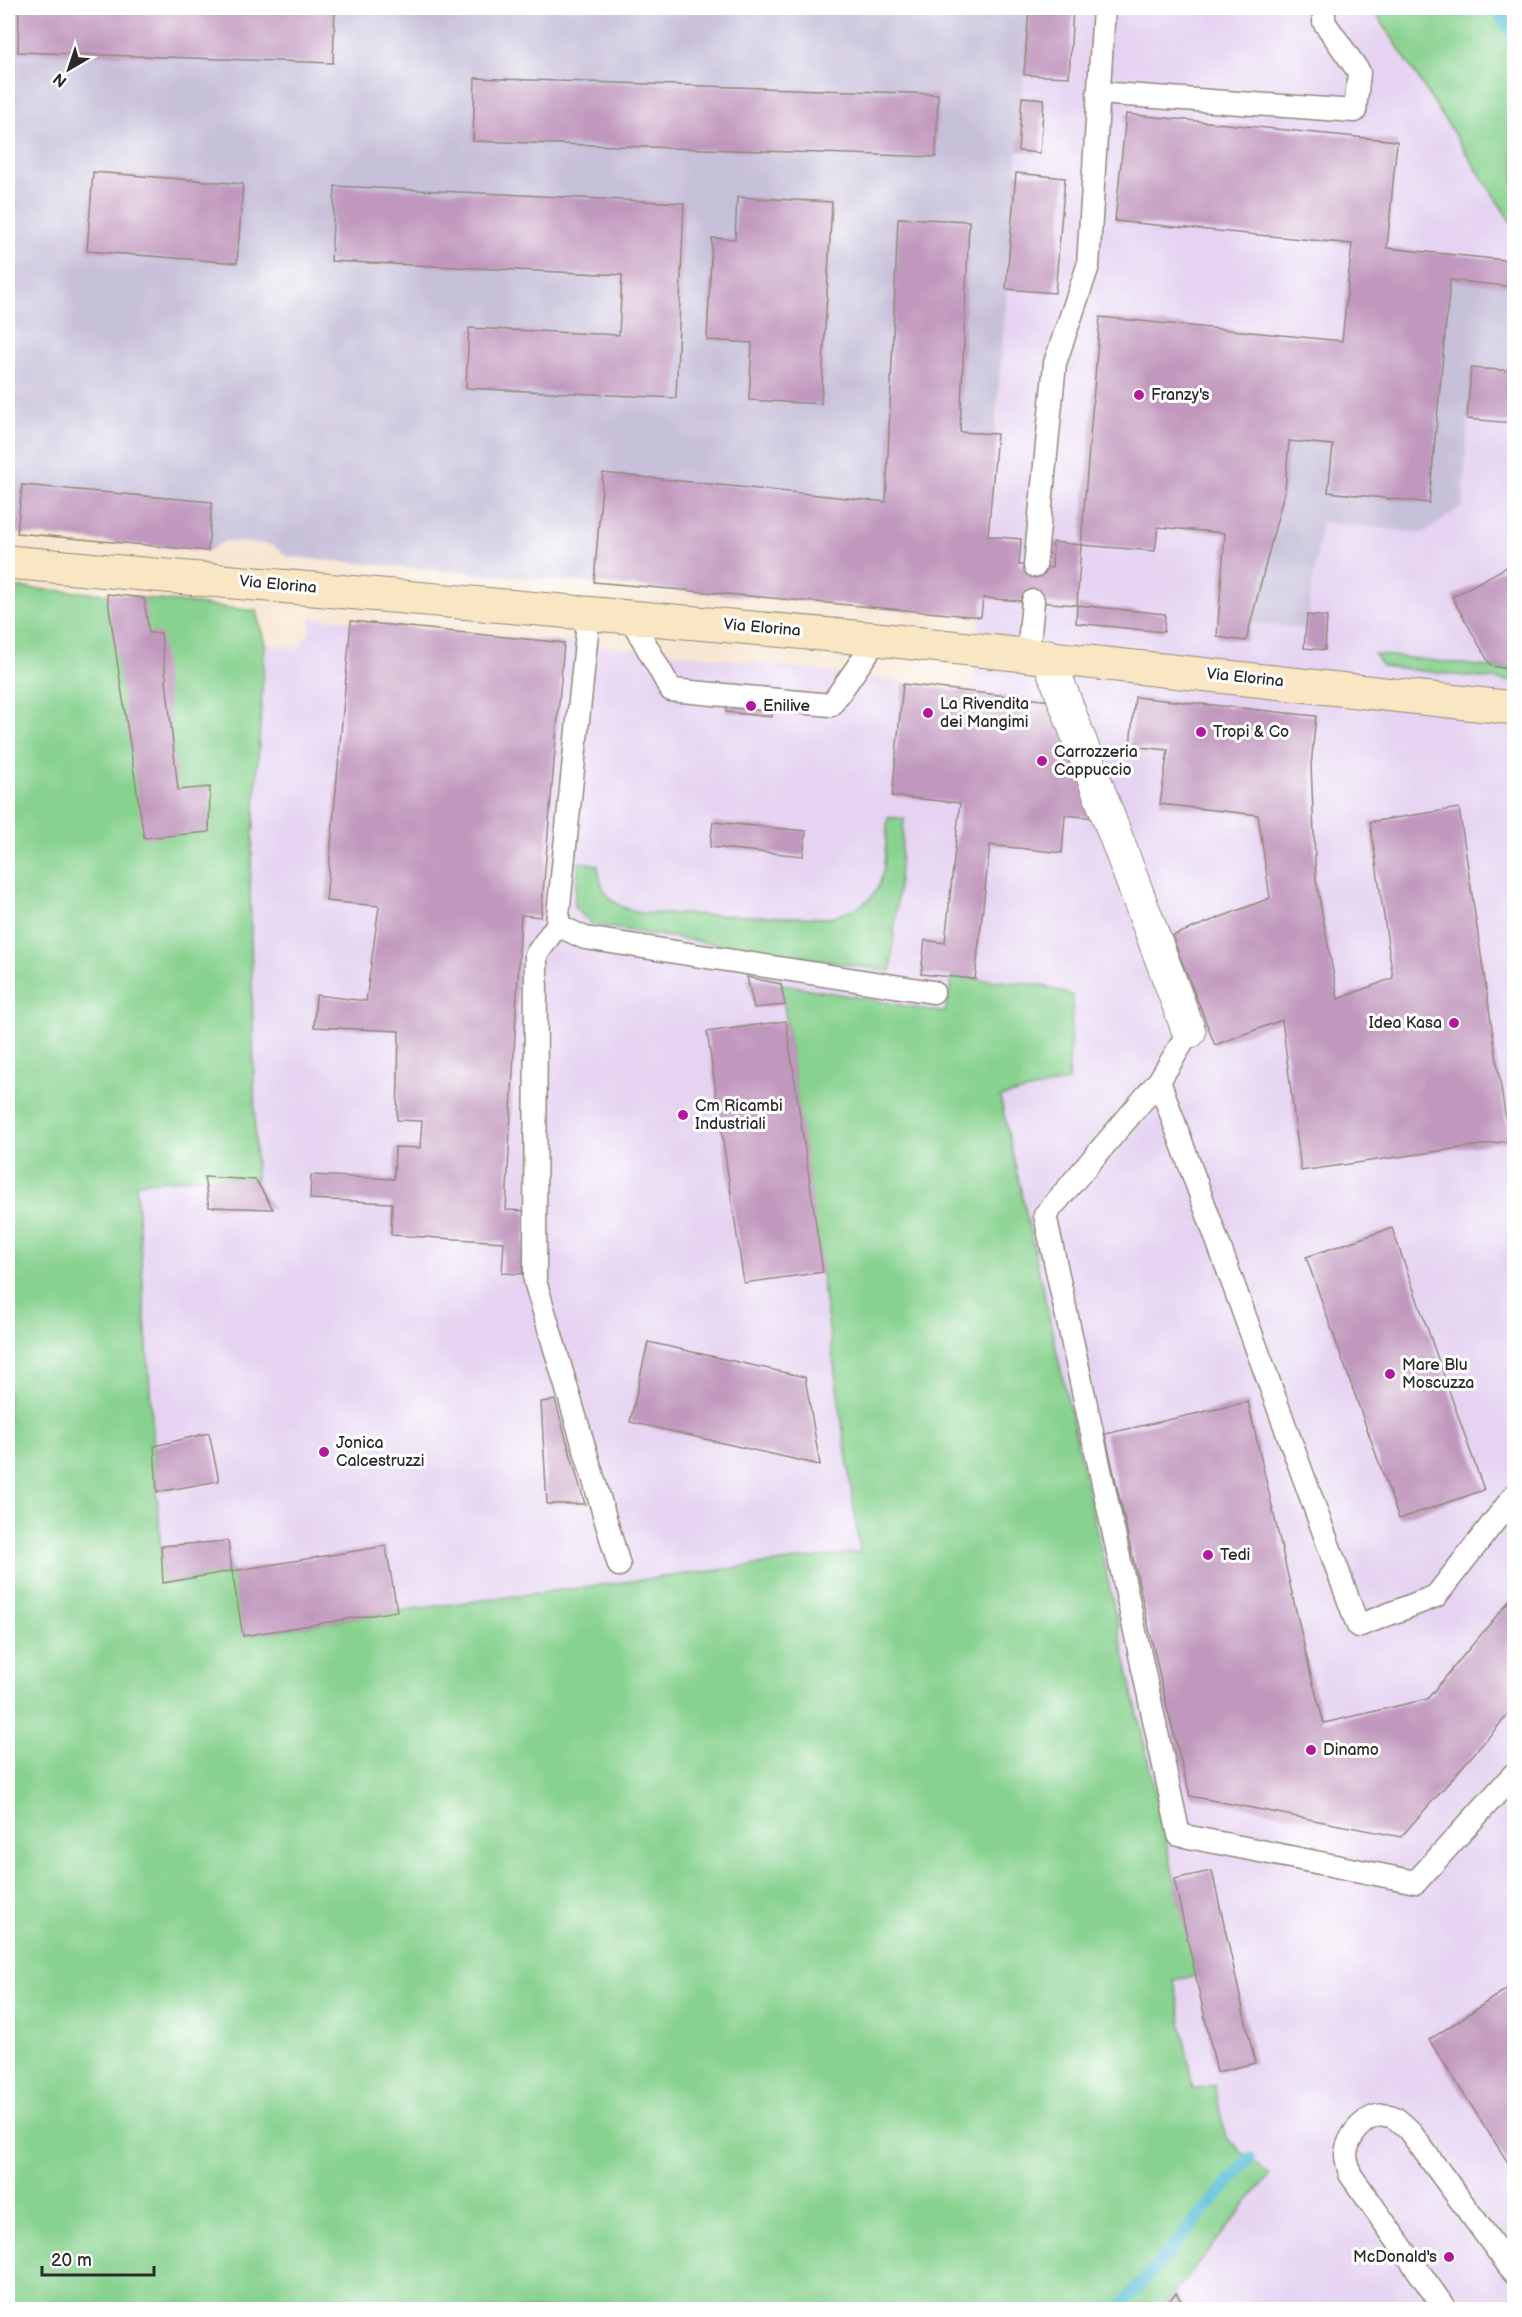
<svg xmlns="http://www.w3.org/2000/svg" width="1522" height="2317" font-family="'Balsamiq Sans',sans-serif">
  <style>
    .built { fill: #e5d3f1 }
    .industrial { fill: #c7c0d9 }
    .green { fill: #88d28f; stroke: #5a7e5d; stroke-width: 1.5 }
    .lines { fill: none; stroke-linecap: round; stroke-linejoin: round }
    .stream { stroke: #5abfd8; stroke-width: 12 }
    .building { fill: #c198bd }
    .service-casing { stroke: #91887e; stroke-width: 25 }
    .minor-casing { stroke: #91887e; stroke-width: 35 }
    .secondary-casing { stroke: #91887e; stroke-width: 35 }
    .service { stroke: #fff; stroke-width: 22 }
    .minor { stroke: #fff; stroke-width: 33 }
    .secondary { stroke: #f9e7c3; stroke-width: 33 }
    .poi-dot { fill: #b5179e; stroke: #fff; stroke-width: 2 }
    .labels { text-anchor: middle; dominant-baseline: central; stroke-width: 6; stroke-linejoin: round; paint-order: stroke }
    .poi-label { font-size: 16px; fill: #2b2b2b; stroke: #fff; text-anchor: start }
    .street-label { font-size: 16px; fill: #2b2b2b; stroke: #fff }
  </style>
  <rect width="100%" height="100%" fill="#fff"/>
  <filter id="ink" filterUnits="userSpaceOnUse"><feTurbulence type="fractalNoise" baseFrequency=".0167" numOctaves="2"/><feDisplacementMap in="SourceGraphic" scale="12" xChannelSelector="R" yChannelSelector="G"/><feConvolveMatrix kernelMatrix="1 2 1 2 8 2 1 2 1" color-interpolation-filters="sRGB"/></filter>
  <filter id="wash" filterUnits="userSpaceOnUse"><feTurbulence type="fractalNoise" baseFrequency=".008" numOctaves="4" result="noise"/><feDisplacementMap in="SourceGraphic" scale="24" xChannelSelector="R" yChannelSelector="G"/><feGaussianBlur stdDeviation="1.35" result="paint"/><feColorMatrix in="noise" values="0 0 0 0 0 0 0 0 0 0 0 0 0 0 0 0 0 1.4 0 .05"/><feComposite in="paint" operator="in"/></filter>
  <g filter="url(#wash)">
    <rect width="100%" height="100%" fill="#f7e6d1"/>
    <path class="built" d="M1029,8H1371L1514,227V2309H8V587L107,594L256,611L265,644L298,648L309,634L311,617L696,655L973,691L997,434L1006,289Z"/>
    <g class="industrial">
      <path d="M8,8H1029L981,617L288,557L273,545L225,541L208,551L8,533Z"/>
      <path d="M1352,244L1514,261V371L1471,368L1463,506L1423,533L1322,522L1306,629L1250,623L1285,489L1298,337L1342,341Z"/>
    </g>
    <g class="green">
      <path d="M1372,8H1514V227L1385,27Z"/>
      <path d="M8,587L107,594L256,611L265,644L250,886L256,1180L204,1177L136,1183L163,1583L232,1571L244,1636L397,1611L860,1552L781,984L945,1013L953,977L1042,985L1073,996L1068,1081L1000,1097L1196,1976L1174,1980L1193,2089L1214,2085L1226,2138L1270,2175L1161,2309H8Z"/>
      <path d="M1374,654L1514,670V682L1382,666Z"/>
      <path d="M888,817L904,819L891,971L593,925L574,907L579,862L598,865C600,894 612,907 641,913L826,918C892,904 882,874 888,817Z"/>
    </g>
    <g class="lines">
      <g class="stream">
        <path d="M1495,8L1514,36"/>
        <path d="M1118,2310L1250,2158"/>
      </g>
    </g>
    <g id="blocks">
      <g class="building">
        <path d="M19,8H335L333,63L18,52Z"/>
        <path d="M1029,8H1073L1069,77L1024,75Z"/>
        <path d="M475,78L938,94L936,157L473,141Z"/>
        <path d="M1022,97L1044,99L1040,153L1018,151Z"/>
        <path d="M1126,114L1397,141L1387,248L1514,261V287L1450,280L1429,503L1328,492L1333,445L1289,441L1285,489L1246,641L1217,637L1225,533L1158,527L1155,551L1081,545L1100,317L1342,341L1352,244L1115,221Z"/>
        <path d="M93,172L243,184L237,263L87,251Z"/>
        <path d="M1016,173L1065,178L1055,293L1006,289Z"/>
        <path d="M335,186L684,203L676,398L466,388L469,328L619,335L622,275L331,261Z"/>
        <path d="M737,197L832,202L821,404L749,400L752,343L707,340L712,238L735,239Z"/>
        <path d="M898,218L969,221L960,432L997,434L988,536L1021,539L1019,565L1035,566L1052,568L1053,542L1081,545L1077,605L983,598L981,617L594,582L603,473L886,502Z"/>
        <path d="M1471,368L1514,371V423L1467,419Z"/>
        <path d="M22,485L212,502L208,551L17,533Z"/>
        <path d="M1514,563V670L1491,666L1452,597Z"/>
        <path d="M107,594L144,598L149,633H161L178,790L210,787L209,832L144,838Z"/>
        <path d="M1077,605L1165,614L1164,632L1076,623Z"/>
        <path d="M1307,615L1327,617L1325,650L1304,648Z"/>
        <path d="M351,621L564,643L541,917L521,915L506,1210L526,1211L523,1274L502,1273L504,1242L391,1235L392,1203L310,1199L311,1175L394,1179L395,1147L420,1148L422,1121L397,1120L399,1031L314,1027L316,995L366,1001L379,906L326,901Z"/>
        <path d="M903,684L1051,701L1096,818L1065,815L1062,853L990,845L975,979L921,974L925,940L945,943L960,803L892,796Z"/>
        <path d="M728,685L774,688L772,717L726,712Z"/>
        <path d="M1135,697L1316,716L1311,766L1316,880L1338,999L1393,978L1370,822L1459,808L1509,1141L1301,1171L1282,1020L1215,1045L1172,936L1270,898L1258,815L1160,804L1168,750L1130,746Z"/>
        <path d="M713,822L806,831L803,856L710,847Z"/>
        <path d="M747,977L781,984L785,1005L754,1008Z"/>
        <path d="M786,1021L823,1272L744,1283L707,1032Z"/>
        <path d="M204,1177L256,1180L273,1209L209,1207Z"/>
        <path d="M1392,1228L1484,1490L1399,1519L1306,1257Z"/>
        <path d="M648,1342L805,1377L820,1465L630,1422Z"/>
        <path d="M555,1400L585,1504H547L541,1402Z"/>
        <path d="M1248,1402L1311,1676L1324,1723L1427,1699L1514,1595V1708L1401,1837L1190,1796L1167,1708L1105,1434Z"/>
        <path d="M209,1433L219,1481L157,1492L154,1446Z"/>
        <path d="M228,1541L232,1571L163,1583L161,1546Z"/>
        <path d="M386,1546L397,1611L243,1636L232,1571Z"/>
        <path d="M1212,1871L1255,2063L1217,2072L1174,1879Z"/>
        <path d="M1514,1984V2172L1429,2040Z"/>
        <path d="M1176,2293L1187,2310H1161Z"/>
      </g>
    </g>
  </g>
  <g filter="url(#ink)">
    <use href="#blocks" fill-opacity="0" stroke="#91887e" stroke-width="1.5"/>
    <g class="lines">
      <defs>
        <g id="service">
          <path d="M1098,93L1355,111L1359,72L1324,22V8"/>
          <path d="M1035,566L1055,363L1088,266L1104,8"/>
          <path d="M589,613L557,925L536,955L535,1281L619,1565"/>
          <path d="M629,615L671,690L831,705L877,639"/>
          <path d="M1028,654L1033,601"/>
          <path d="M557,925L585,938L933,992"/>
          <path d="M1189,1032L1159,1081L1045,1215L1179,1835L1416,1882L1514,1774"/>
          <path d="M1159,1081L1358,1626L1436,1596L1514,1496"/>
          <path d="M1446,2310L1350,2174C1349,2168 1346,2161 1346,2155C1347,2134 1371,2108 1393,2117C1398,2119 1404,2126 1408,2129L1514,2273"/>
        </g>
        <path id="minor" d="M1048,656L1189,1032"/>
        <path id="secondary" d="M8,562L877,639L1514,708"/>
      </defs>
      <use href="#service" class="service-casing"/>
      <use href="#minor" class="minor-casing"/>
      <use href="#secondary" class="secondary-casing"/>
      <use href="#service" class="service"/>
      <use href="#minor" class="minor"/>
      <use href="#secondary" class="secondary"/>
    </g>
  </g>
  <g class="poi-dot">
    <circle cx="1139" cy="395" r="6"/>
    <circle cx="751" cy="706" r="6"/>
    <circle cx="928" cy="713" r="6"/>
    <circle cx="1201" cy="732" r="6"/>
    <circle cx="1042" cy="761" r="6"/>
    <circle cx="1454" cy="1023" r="6"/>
    <circle cx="683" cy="1115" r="6"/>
    <circle cx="1390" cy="1374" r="6"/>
    <circle cx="324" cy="1452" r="6"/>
    <circle cx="1208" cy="1555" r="6"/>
    <circle cx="1311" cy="1750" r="6"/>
    <circle cx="1449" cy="2257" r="6"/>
  </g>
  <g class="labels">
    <g class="poi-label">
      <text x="1151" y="395">Franzy's</text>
      <text x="940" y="704">La Rivendita<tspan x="940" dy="18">dei Mangimi</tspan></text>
      <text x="763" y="706">Enilive</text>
      <text x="1213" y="732">Tropi &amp; Co</text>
      <text x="1054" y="752">Carrozzeria<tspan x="1054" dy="18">Cappuccio</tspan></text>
      <text x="1442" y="1023" text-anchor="end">Idea Kasa</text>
      <text x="695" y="1106">Cm Ricambi<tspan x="695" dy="18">Industriali</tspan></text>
      <text x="1402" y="1365">Mare Blu<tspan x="1402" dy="18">Moscuzza</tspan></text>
      <text x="336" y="1443">Jonica<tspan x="336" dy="18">Calcestruzzi</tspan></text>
      <text x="1220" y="1555">Tedi</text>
      <text x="1323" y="1750">Dinamo</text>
      <text x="1437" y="2257" text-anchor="end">McDonald's</text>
    </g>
    <g class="street-label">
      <text transform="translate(278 585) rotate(5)">Via Elorina</text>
      <text transform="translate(762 628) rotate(5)">Via Elorina</text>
      <text transform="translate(1245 678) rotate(6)">Via Elorina</text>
    </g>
  </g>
  <rect width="1522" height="2317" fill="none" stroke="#fff" stroke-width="30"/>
  <g transform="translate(69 69) rotate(219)" stroke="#ffffff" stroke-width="4.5" paint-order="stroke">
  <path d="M0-4.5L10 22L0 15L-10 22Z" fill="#2b2b2b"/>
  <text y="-9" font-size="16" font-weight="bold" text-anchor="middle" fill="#2b2b2b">N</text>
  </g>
  <path d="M42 2266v9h112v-9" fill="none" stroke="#2b2b2b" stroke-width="3"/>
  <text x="51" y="2266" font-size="18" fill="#2b2b2b" stroke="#ffffff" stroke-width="4.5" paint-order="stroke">20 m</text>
</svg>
